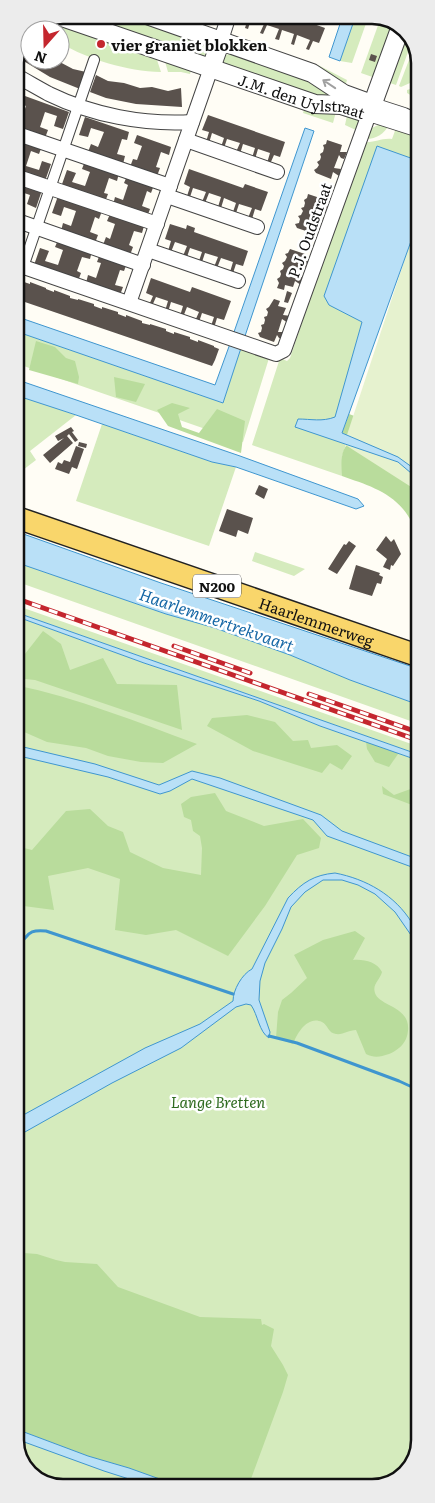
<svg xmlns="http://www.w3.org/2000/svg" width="435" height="1503" font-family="Literata,serif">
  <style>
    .green { fill: #d5ebbd }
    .forest { fill: #b9dc9c }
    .pitch { fill: #e6f2cf }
    .water { fill: #b9e0f7; stroke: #3f96cf }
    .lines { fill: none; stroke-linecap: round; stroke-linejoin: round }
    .stream { stroke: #3f96cf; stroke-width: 3 }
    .building { fill: #5a524d }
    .pedestrian-casing { stroke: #444; stroke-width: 12 }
    .minor-casing { stroke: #444; stroke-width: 16 }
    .tertiary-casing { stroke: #444; stroke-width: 20 }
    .primary-casing { stroke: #222; stroke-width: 24 }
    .pedestrian { stroke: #fff; stroke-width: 10 }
    .minor { stroke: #fff; stroke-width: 14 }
    .tertiary { stroke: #fff; stroke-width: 18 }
    .primary { stroke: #f9d66b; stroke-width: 21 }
    .rail-casing { stroke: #c4262e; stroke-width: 5 }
    .rail { stroke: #fff; stroke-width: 3; stroke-dasharray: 9; stroke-linecap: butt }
    .oneway { stroke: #a0a0a0 }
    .poi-dot { fill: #c4262e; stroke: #fff; stroke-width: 2 }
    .labels { text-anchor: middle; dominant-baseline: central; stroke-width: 5; stroke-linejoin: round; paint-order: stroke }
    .shield { fill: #fff; stroke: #585858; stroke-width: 1 }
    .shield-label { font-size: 14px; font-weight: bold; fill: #111 }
    .poi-label { font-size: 15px; font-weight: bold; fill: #111; stroke: #fff; text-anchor: start }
    .street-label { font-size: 15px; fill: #111; stroke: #fff }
    .park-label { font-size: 15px; font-style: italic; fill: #2f6b1f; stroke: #fff }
    .water-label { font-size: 16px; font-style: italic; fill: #1768a6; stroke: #fff }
    .rim { fill: none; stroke: #111; stroke-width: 2.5 }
  </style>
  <rect width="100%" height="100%" fill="#fffdf5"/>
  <g class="green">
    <path d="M68,15H129L203,41L208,45L207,53L204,58Z"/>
    <path d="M356,15H369L352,63L340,61Z"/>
    <path d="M381,17L396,23L378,79L361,73Z"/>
    <path d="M53,19L110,39L109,44L157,60L161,72C126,71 90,60 60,43V30H39L34,27Z"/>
    <path d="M408,34L412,41L396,85L387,82L396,56H400Z"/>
    <path d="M235,52L314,80L341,97L318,101L224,67L223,60L226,55Z"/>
    <path d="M164,58L192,67L190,74L181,72H168Z"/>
    <path d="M409,60L419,64V79L401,87L399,86Z"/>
    <path d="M318,65L347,80L344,90L315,72Z"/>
    <path d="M419,86V100L407,93V90Z"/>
    <path d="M305,106L337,108L333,123L303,113Z"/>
    <path d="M348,111L361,121L358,131L345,125Z"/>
    <path d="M382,123L389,125C384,134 375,140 364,139L368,130Z"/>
    <path d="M396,128L419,135V161L377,147L330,305L362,322L335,418C325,421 317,422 307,419L346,444L342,457V476L252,445L280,358L287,361L290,358L363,142C376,143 380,138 392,139Z"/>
    <path d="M15,331L223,403L242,345L270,355L243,442L15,363Z"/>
    <path d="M15,395L76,415L30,451L36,460L19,473L15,472Z"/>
    <path d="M102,424L212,462L236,467L209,546L76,501Z"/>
    <path d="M255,552L305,569L294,576L252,561Z"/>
    <path d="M15,562L166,614L215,628L290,655L350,680L419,705V724L15,581Z"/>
    <path d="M15,605L420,747V755L15,612Z"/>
    <path d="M15,616L144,663L259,701L320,726L420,761V1441L410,1470L382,1487L57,1488L31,1476L16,1450Z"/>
  </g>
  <g class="forest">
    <path d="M36,341L55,347L66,358L75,361L79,377L78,384L29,370Z"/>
    <path d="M114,377L145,384L136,402L116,397Z"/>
    <path d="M172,403L190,408L178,414L182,427L199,433L217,409L245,421L241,453L168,426L157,410Z"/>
    <path d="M349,414L419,440V535C414,526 409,516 403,509C387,490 364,484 342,476C341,460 340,449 353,438L342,433Z"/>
    <path d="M43,631L61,644L70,670L103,658L117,684L177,685L182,730L35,680L15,678V655L21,659Z"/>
    <path d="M15,685C78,698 137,722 197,744L163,763L141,762L108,756L86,748L47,742L15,728Z"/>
    <path d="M247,715L275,722L293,741L308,740L311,748L337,745L352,756L342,770L330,763L322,773L253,751L207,726L212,718Z"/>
    <path d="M366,742L398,753V754L389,767L375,762L367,749Z"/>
    <path d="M420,783V808L383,794L382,786L394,795L416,787Z"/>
    <path d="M215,793L226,811L264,826L303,819L321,838L319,848L297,855L265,906L228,956L176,930L146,935L115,930L120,879L88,868L48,876L54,910L16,905V846L32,850L66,811L90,809L108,826L123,832L130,852L163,868L201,875L202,848L200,836L193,831L191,820L184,817L181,804L191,797Z"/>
    <path d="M355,931L365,938L353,960C364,959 377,962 382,972C380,980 372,984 375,993C379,1007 415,1006 407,1036C405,1044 397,1051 389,1054C380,1057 374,1058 366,1054L356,1030C349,1030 343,1035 336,1034C328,1033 328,1025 322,1022C308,1015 297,1033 293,1044L276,1038L278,1012L282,1000L291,993L307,978L294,955L323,940Z"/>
    <path d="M16,1250L24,1253L37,1254L56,1260L65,1262L97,1264L118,1287L200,1317L261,1319L262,1325L264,1324L274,1329L271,1346L283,1365L288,1375L283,1392L248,1487H182L129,1468L88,1456L16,1429Z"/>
  </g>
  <path class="pitch" d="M419,216V492L344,444Z"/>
  <g class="water">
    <path d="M343,15H356L340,61L329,57Z"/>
    <path d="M305,128L314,131L245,336L234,332Z"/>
    <path d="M377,146L419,161V219L342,433L398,457L416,470L419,475V487L411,473L398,462L295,427L298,419C311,419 322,422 335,417L362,322L329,305L324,296Z"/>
    <path d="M15,316L215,385L231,341L242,345L223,403L15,331Z"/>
    <path d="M15,379L240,456L358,499L364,506L356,509L236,467L212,462L76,415L15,395Z"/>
    <path d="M15,531L161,583L419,669V705L350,680L290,655L215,628L166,614L15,562Z"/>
    <path d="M15,612L420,755V761L320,726L259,701L144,663L15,616Z"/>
    <path d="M15,745L95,764L159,785L192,771L220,778L321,815L342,831L420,860V870L327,836L313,820L192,779L170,791L160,794L108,777L15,755Z"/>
    <path d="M335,873C366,879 395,895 412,923C414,927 418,932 420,936C421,939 420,945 420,948L395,912L375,894L358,885L342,880H323L305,892L291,907L282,929L265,963L260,981L259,1000L270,1032L269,1038C259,1032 258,1015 251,1005L246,1004L236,1007L181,1048L112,1083L16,1137V1119L145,1048L200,1024L233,1001C233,990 242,974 252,969L288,898C303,882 314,875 335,873Z"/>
    <path d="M16,1429L88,1456L129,1468L182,1487H154L104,1471L16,1439Z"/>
  </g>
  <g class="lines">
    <g class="stream">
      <path d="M16,946C30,937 25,929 46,931L233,994"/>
      <path d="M269,1036L297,1043L399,1081L412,1087L420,1075"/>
    </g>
  </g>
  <g class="building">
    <path d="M240,15H289L325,28L319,43L313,41L309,50L306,49L310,40L297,35L294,45L291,44L294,34L282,30L279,40L275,39L279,29L267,25L263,34L260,33L264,24L251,19L248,29L245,28L248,18Z"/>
    <path d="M24,42L30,45V60H56L73,69L86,72L80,89L50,77L17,57Z"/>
    <path d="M371,54L377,56L375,62L369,60Z"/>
    <path d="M96,75L108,81L124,83L140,88L152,87L168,91L181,88L182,107L136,104L106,98L90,92Z"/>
    <path d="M25,96L69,112L63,129L54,126L57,116L45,112L40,127L48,130L45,138L15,127V118L21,120L26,106L22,104Z"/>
    <path d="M208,115L285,142L280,157L274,155L270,164L267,163L270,153L258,149L255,159L252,158L255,148L243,144L240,154L236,152L240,143L227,139L224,148L221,147L224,138L212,133L209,143L206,142L209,132L202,130Z"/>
    <path d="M85,117L129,132L127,140L122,139L117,154L125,156L123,164L88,152L91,144L98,147L104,132L91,128L88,137L79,135Z"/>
    <path d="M137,135L171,147L169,155L161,152L156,167L160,168L157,176L130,167L133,159L137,160L142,146L134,143Z"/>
    <path d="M15,137L42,146L39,154L31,151L26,166L39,170L42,161L51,164L45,181L15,171Z"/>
    <path d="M327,140L342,145L340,152H347L344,159L341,158L339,155L334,168L341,169L339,176L333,172L331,179L316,173L314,170L317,168L319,165L317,162L320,160L321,157L320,154L323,152L324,148L323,145L326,144Z"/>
    <path d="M85,161L119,173L117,181L109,178L104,193L108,194L105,202L61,187L67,170L76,173L72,182L85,186L90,172L82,169Z"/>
    <path d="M189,169L243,188L245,184L268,192L261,211L255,209L252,219L248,218L252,208L239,204L236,213L233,212L236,203L224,198L221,208L218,207L221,197L209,193L205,203L202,202L206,192L193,188L190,197L187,196L190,187L184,184Z"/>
    <path d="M127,176L154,185L151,193L147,191L142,206L150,209L147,217L113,205L115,197L123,200L128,185L124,183Z"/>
    <path d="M15,181L42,190L36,208L27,204L30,195L18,191L15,197Z"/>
    <path d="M308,194L323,199L321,206L328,207L326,214L320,210L315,223H323L320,230L317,229L314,226L312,233L297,228L295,224L299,223L300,219L298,216L301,215L303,211L301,208L304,207L305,203L304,200L307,198Z"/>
    <path d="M58,196L102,211L99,219L95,217L90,232L98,235L95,243L61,231L63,223L71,226L76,211L64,207L61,216L52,213Z"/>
    <path d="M15,206L20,208L18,216L15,215Z"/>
    <path d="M110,214L144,226L142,233L134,231L129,245L133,247L130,255L103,245L106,237L110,239L115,224L107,221Z"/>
    <path d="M170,224L186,229L187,225L195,228L194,232L248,251L243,266L236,264L233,273L230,272L233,262L221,258L217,268L214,267L218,257L205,253L202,262L199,261L202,252L190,248L187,257L183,256L187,246L175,242L171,252L168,251L171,241L165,239Z"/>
    <path d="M15,240L24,243L18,260L15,259Z"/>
    <path d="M58,240L92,251L90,259L82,257L77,271L81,273L78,281L34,265L40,248L49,251L45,261L58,265L63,250L55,247Z"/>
    <path d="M290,249L305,254L302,261H309L307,268L301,264L297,277H304L301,285L295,281L293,287L285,285L284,290L277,288L279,283L277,279L280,277L281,274L280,271L283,269L284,266L282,263L285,261L287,257L285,254L288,253Z"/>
    <path d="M100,254L127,263L124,271L120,270L115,285L123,287L120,295L86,283L88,275L96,278L101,263L97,262Z"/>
    <path d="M151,278L190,292L192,287L231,301L224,320L217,318L214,328L211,326L214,317L202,313L199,322L195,321L199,312L187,307L183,317L180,316L183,306L171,302L168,312L165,311L168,301L156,297L152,306L149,305L153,296L146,293Z"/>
    <path d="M24,282L30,284V282L46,288V289L54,292V290L70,296V298L78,300V299L94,304V306L102,309V307L118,312V314L126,317V315L142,321V323L150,325V324L166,329V331L174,334V332L190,337V339L198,342V340L214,346V347L219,349L215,360L212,366L19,300Z"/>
    <path d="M287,291L292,293L288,303L284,302Z"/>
    <path d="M274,299L280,301L278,306L286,308L283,315L291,316L288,323L282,319L278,332H285L282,339L279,338L277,335L274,342L260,337L258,333L261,332L262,328L261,325L264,324L265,320L264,317L267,316L268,312L266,309L269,307Z"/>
    <path d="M71,427L74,431L72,432L78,440L75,442L69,434L67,436L73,443L50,463L43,455L64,438L58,441L55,436Z"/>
    <path d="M79,442L87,444L86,448L78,446Z"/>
    <path d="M76,446L84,449L77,469L72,467L69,474L55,469L58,462L62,464L64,460L70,462Z"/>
    <path d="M259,485L268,489L264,499L255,494Z"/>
    <path d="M227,509L253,518L248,534L238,530L236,537L219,531Z"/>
    <path d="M386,536L391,542L394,539L401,554L393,566L391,565L390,570L383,567L387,559L376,550Z"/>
    <path d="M349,541L356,546L337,574L328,569L344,544L346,545Z"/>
    <path d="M356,565L380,573L379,575L383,577L381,584L377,583L372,596L349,589Z"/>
  </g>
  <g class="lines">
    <defs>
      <path id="pedestrian" d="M23,267L94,60"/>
      <g id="minor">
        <path d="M221,40L229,15"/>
        <path d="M15,75C26,81 38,88 49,94C92,115 144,125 192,122"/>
        <path d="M373,105L404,115L419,122"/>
        <path d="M15,133L170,186"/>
        <path d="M186,140L277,172"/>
        <path d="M15,176L157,224"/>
        <path d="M167,196L257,227"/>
        <path d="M15,220L143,265"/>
        <path d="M148,250L238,281"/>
        <path d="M15,264L276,354L284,350L369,114L419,130"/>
        <path d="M129,303L211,68"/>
      </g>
      <g id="tertiary">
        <path d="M147,15L312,73L344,94L366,102"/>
        <path id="s1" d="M59,16L315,104L341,105L369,114L401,26"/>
        <path d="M211,68L221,40"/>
      </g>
      <g id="primary">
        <path id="s2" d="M15,517L419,656"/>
      </g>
    </defs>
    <use href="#pedestrian" class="pedestrian-casing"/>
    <use href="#minor" class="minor-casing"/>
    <use href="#tertiary" class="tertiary-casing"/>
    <use href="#primary" class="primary-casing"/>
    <use href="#pedestrian" class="pedestrian"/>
    <use href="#minor" class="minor"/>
    <use href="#tertiary" class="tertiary"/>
    <use href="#primary" class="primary"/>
    <defs>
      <g id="rail">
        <path d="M15,598L420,741"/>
        <path d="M174,646L250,673"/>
        <path d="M309,694L420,733"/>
      </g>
    </defs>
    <use href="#rail" class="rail-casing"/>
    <use href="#rail" class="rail"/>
  </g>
  <defs><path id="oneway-shaft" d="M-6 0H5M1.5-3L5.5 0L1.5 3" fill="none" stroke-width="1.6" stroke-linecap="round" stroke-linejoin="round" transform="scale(1.25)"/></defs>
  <use class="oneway" href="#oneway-shaft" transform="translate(329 84) rotate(-146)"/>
  <circle class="poi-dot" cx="101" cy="44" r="5"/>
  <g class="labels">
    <rect class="shield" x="193" y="574.5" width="48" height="23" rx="4"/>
    <g class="shield-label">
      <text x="217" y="586">N200</text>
    </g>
    <g class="poi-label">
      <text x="111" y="44">vier graniet blokken</text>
    </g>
    <g class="street-label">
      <text stroke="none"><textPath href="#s1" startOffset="256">J.M. den Uylstraat</textPath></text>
      <text transform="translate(309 230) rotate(-70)">P.J. Oudstraat</text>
      <text stroke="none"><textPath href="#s2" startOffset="319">Haarlemmerweg</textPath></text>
    </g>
    <g class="park-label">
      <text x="218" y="1101">Lange Bretten</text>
    </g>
    <g class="water-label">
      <text transform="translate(217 619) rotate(19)">Haarlemmertrekvaart</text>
    </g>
  </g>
  <path d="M0 0H435V1503H0ZM63 24H372A39 39 0 0 1 411 63V1440A39 39 0 0 1 372 1479H63A39 39 0 0 1 24 1440V63A39 39 0 0 1 63 24Z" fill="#ececec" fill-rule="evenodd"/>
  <path class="rim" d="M63 24H372A39 39 0 0 1 411 63V1440A39 39 0 0 1 372 1479H63A39 39 0 0 1 24 1440V63A39 39 0 0 1 63 24Z"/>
  <g transform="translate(45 45) rotate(200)"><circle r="24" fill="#ffffff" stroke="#a0a0a0"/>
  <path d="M0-4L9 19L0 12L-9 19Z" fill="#c4262e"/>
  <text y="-8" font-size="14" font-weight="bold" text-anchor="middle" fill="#111111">N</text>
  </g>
</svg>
